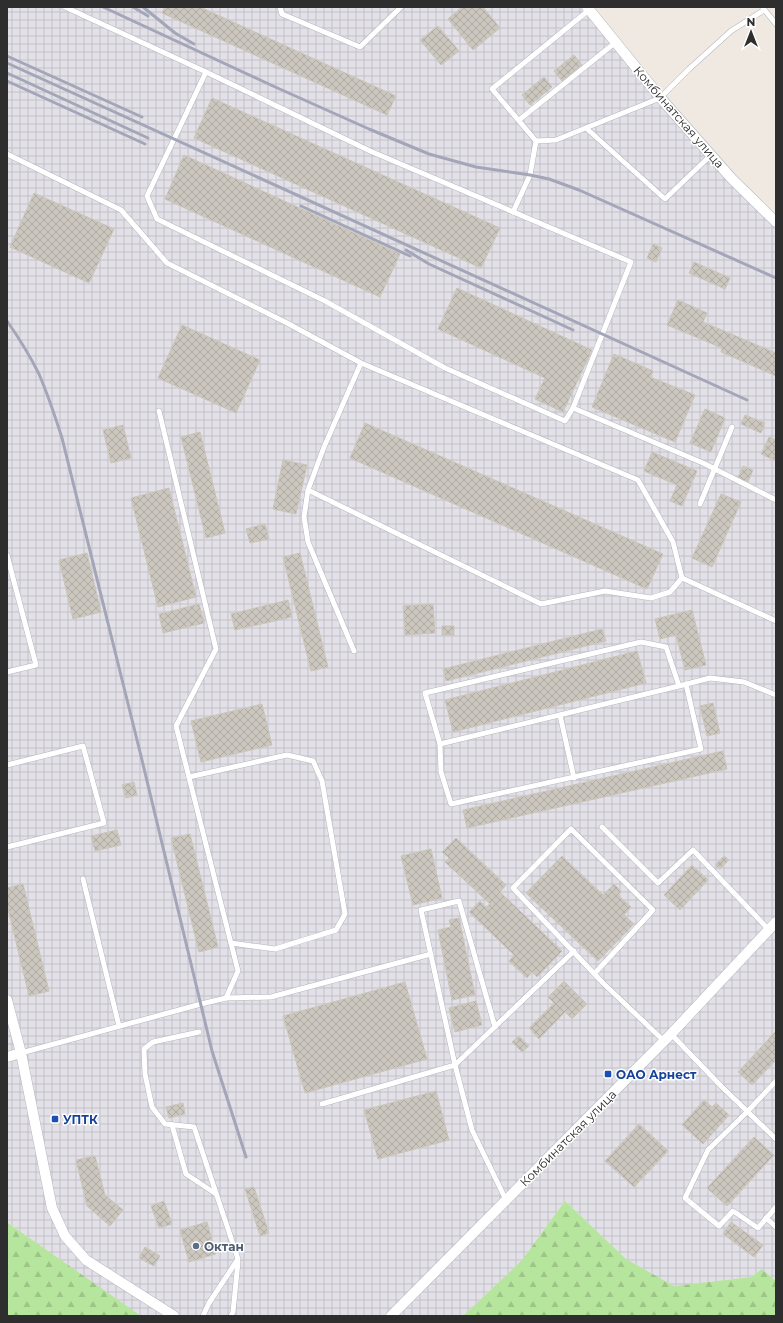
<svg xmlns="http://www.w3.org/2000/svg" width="783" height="1323" font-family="Montserrat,sans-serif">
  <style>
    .industrial { fill: url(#industrial-grid) }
    .forest { fill: url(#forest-firs) }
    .building { fill: url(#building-cross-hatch); stroke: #cbc5ba }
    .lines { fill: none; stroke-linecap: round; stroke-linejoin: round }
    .lane-casing { stroke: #b4b7c1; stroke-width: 6 }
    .street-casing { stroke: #b4b7c1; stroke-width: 11 }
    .lane { stroke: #fff; stroke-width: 5 }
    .street { stroke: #fff; stroke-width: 10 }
    .rail { stroke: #a3a6b8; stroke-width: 3 }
    .transit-dot { fill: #1a4fb4; stroke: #fff; stroke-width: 1.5 }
    .service-dot { fill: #5c6f8a; stroke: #fff; stroke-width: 1.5 }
    .labels { text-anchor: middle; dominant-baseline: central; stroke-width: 3; stroke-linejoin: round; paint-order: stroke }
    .street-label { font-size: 12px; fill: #2e2e2e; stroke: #fff }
    .transit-label { font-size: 12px; font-weight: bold; fill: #164399; stroke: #fff; text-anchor: start }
    .service-label { font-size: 12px; font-weight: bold; fill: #4e5e75; stroke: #fff; text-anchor: start }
  </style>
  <defs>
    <pattern id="industrial-grid" width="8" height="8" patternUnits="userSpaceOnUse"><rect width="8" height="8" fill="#e3e1e8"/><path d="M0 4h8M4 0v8" fill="none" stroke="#c3c1c7"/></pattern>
    <pattern id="forest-firs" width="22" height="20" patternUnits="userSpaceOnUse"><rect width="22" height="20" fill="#b6e59e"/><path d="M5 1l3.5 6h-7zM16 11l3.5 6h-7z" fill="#9dc588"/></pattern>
    <pattern id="building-cross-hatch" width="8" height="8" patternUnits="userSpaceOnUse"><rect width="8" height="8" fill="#cbc7bf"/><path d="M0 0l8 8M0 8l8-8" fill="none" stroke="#afaba4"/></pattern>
  </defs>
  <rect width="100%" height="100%" fill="#efe9e1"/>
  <path class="industrial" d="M7,7H587L776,220V1281L762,1269L751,1277L674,1286L626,1259L565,1201L522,1260L463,1316H138L7,1222Z"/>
  <g class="forest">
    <path d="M565,1201L626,1259L674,1286L751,1277L762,1269L776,1281V1316H463L522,1260Z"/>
    <path d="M7,1222L8,1223L141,1316H7Z"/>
  </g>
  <g class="building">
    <path d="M165,7H200L396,96L387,115L162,13Z"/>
    <path d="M462,7H483L500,28L473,50L448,19Z"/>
    <path d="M438,26L459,51L441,65L420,40Z"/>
    <path d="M574,55L582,65L562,81L554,71Z"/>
    <path d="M544,77L552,87L530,105L522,95Z"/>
    <path d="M212,98L500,228L481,268L194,138Z"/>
    <path d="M184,155L400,254L380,297L165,199Z"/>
    <path d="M34,193L114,229L89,283L10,247Z"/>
    <path d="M653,244L662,248L656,262L647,258Z"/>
    <path d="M694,262L730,278L725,289L689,273Z"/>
    <path d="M457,288L592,350L563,412L535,399L545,378L438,329Z"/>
    <path d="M678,300L707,313L703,322L776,353V376L721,352L722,348L667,325Z"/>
    <path d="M182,325L260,360L236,413L158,378Z"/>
    <path d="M614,354L653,371L650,377L695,395L675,442L592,407Z"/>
    <path d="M705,409L725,418L711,452L690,443Z"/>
    <path d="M745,415L765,423L761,433L741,424Z"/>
    <path d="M365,423L663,554L647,589L350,458Z"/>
    <path d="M123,425L131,458L111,463L103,430Z"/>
    <path d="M200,432L225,533L206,538L181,437Z"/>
    <path d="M769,437L776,440V461L761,454Z"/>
    <path d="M652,452L697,471L682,506L670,501L677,485L644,471Z"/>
    <path d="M283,460L307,465L296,514L273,509Z"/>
    <path d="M743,466L753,470L748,482L738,478Z"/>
    <path d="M169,488L196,597L158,607L131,498Z"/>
    <path d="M721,494L741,502L712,567L692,558Z"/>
    <path d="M265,524L269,539L250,543L246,529Z"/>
    <path d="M87,553L101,612L73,619L59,560Z"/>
    <path d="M300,553L328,667L311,671L283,557Z"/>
    <path d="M288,600L292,617L235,630L231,614Z"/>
    <path d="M199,604L204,623L163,633L159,614Z"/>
    <path d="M433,604L435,633L405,635L403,606Z"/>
    <path d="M692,610L706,665L685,670L676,635L660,639L655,619Z"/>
    <rect x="442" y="626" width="12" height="9"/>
    <path d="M602,629L606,641L446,681L443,669Z"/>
    <path d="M637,651L646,683L453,732L445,700Z"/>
    <path d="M713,703L720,733L707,736L700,706Z"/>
    <path d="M262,704L272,745L201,762L191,721Z"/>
    <path d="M723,751L727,769L467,828L463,810Z"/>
    <path d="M134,782L137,795L126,798L122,785Z"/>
    <path d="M117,830L121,845L95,851L91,836Z"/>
    <path d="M190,834L218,947L199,952L171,838Z"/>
    <path d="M456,838L506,885L500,892L562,951L537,977L532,972L527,978L509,961L514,955L469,912L480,901L486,907L490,904L445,862L449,858L442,852Z"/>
    <path d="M431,849L442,898L413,905L401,856Z"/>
    <path d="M562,856L603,895L614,884L621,891L618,895L631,907L624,915L634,924L598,961L526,893Z"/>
    <path d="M724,856L729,860L720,869L715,865Z"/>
    <path d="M692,865L708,880L680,910L664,895Z"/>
    <path d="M23,884L49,991L29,996L7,905V888Z"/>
    <path d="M459,918L475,995L452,1000L438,930L451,927L449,920Z"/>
    <path d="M564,981L587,1004L572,1019L565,1012L539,1039L529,1028L554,1003L548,997Z"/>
    <path d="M405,982L427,1059L305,1093L283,1016Z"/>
    <path d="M476,1001L482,1025L455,1032L449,1008Z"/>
    <path d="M776,1031V1060L752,1085L738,1072Z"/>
    <path d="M519,1036L529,1046L522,1052L512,1042Z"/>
    <path d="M436,1091L449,1140L378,1159L364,1110Z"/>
    <path d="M704,1100L712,1107L716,1103L729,1115L703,1144L682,1125Z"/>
    <path d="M183,1103L185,1114L169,1118L166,1107Z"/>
    <path d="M639,1124L668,1151L634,1187L605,1161Z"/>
    <path d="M754,1137L774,1155L727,1206L707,1188Z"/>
    <path d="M95,1156L105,1195L123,1210L110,1226L87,1206L76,1160Z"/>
    <path d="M254,1187L269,1233L260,1236L245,1189Z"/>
    <path d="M164,1201L172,1224L159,1228L151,1206Z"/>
    <path d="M207,1222L216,1254L189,1262L180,1230Z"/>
    <path d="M731,1222L763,1245L754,1257L723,1234Z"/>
    <path d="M145,1247L160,1256L154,1266L139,1258Z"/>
  </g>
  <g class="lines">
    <defs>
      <g id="lane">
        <path d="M65,7L206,72L370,151L631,262L573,408L703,463L776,500"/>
        <path d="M280,7L282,14L360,47L401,7"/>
        <path d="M763,8L776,24"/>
        <path d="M206,72L147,196L157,219L325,301L445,368L565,421L573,408"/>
        <path d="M519,120L616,42"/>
        <path d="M586,128L665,199L711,155"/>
        <path d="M536,141L556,140L660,98L689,69L731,31L764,10"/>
        <path d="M7,154L121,210L167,263L287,323L361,363L638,480L673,542L682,578"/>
        <path d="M513,212L530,175L536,141L492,89L589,10"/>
        <path d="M159,411L216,649L176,726L238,971L226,998"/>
        <path d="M308,490L541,604L605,591L651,598L670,592L682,578"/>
        <path d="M700,504L732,427"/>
        <path d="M7,555L36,665L7,672"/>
        <path d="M682,578L776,621"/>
        <path d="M354,651L308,542L304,517L308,490L324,447L361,363"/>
        <path d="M679,686L666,647L641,642L425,693L440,744L679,686L710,678L744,682L776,695"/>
        <path d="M560,715L574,778"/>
        <path d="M440,744L441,772L451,804L701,749L686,684"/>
        <path d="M7,765L83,746L104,823L7,847"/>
        <path d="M189,777L287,755L313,761L322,781L345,914L336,930L275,949L231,943"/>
        <path d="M602,827L658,883L693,850L769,930"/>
        <path d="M83,879L119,1026"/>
        <path d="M595,973L653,910L571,829L513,888L603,983L664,1041"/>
        <path d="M495,1027L459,901L421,910L455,1065L472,1130L506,1200"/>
        <path d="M199,1032L153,1042L144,1049L145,1074L152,1107L165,1124L194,1127L238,1259L209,1303L203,1316"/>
        <path d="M671,1034L722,1087L776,1139"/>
        <path d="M21,1053L201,1004L226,998L271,997L431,954"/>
        <path d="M776,1081L747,1112L708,1150L685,1198L719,1226L733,1211L758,1228L776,1207"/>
        <path d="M322,1104L455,1065L574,951"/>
        <path d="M172,1125L186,1174L216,1194"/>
        <path d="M766,1218L776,1227"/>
        <path d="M231,1316L233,1312L238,1262"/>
      </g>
      <g id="street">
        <path d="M587,7L664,102L732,179L776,222"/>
        <path d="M7,1000L21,1053L52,1208L65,1236L86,1260L174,1316"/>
        <path d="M7,1057L21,1053"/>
        <path d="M391,1316L671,1034L776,922"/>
      </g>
    </defs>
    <use href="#lane" class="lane-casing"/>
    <use href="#street" class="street-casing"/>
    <use href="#lane" class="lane"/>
    <use href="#street" class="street"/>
    <g class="rail">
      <path d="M103,7L273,86L369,129L429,154L476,167L530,175L549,179L579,190L776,278"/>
      <path d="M133,7L148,16"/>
      <path d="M143,7L175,33L194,44"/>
      <path d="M7,56L142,117"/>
      <path d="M7,63L747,400"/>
      <path d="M7,73L148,138"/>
      <path d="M7,81L145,144"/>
      <path d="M301,206L410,256"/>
      <path d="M406,250L429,264L573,330"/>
      <path d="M7,321C19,338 30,356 39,374C48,395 55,416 62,438L141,756L212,1051L246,1157"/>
    </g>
  </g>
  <g class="transit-dot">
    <rect x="604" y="1070" width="8" height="8" rx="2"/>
    <rect x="51" y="1115" width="8" height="8" rx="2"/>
  </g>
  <circle class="service-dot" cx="196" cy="1246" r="4"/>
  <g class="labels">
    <g class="street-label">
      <text transform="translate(679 117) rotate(49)">Комбинатская улица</text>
      <text transform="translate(568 1138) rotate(-45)">Комбинатская улица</text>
    </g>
    <g class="transit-label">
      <text x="616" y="1074">ОАО Арнест</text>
      <text x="63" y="1119">УПТК</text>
    </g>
    <g class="service-label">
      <text x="204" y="1246">Октан</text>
    </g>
  </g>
  <rect width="783" height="1323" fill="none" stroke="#2e2e2e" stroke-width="16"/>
  <g transform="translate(751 32)" stroke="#ffffff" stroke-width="3" paint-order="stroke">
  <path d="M0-3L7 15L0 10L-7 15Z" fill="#2e2e2e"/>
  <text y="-6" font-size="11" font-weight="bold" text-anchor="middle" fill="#2e2e2e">N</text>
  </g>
</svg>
